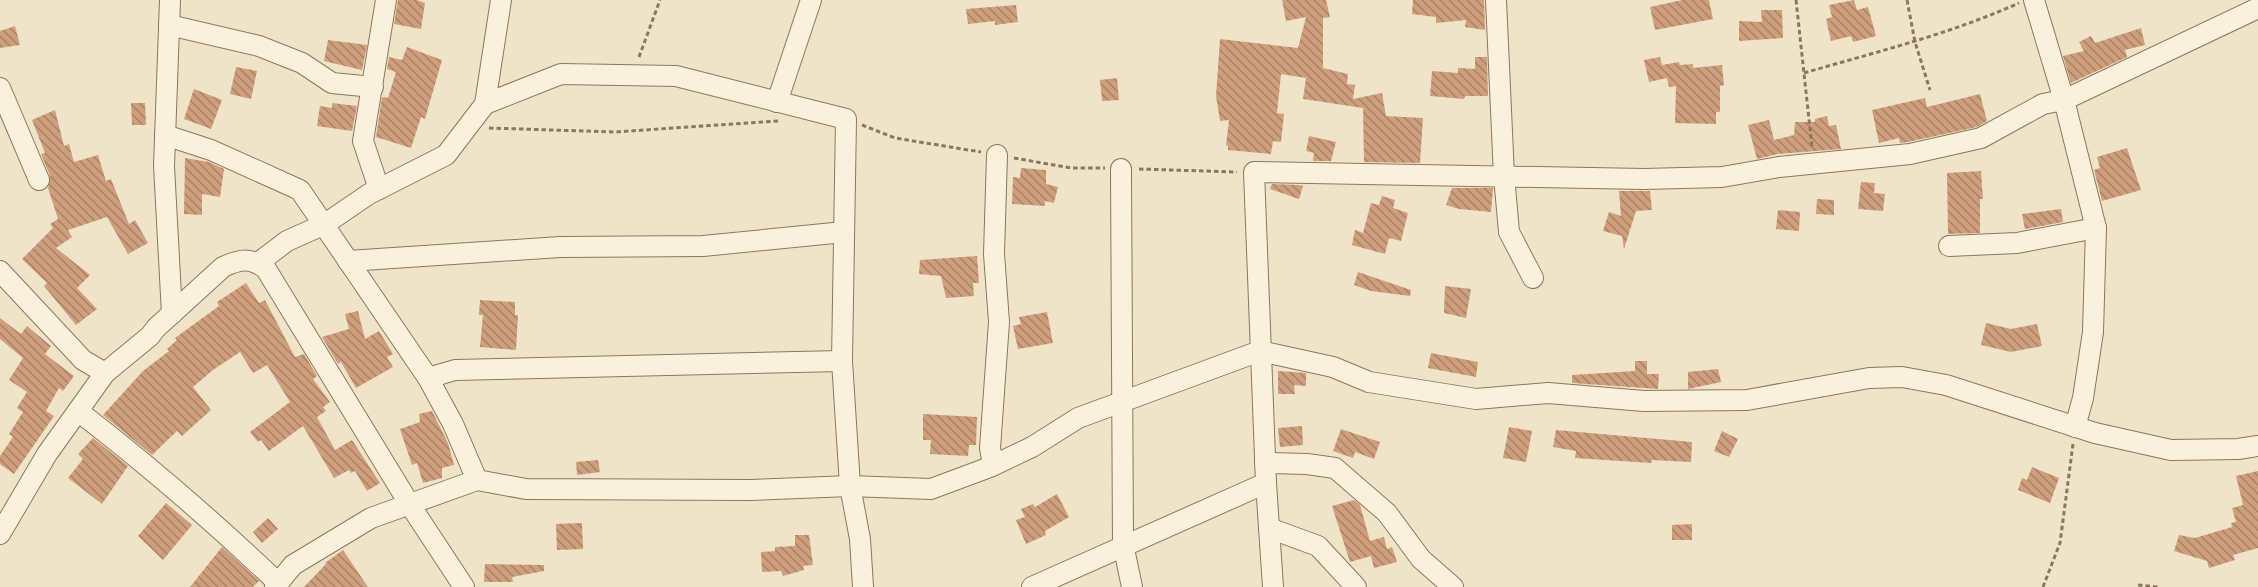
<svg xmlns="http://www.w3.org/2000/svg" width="2258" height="587" font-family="'Zilla Slab',serif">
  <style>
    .building { fill: url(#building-back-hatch) }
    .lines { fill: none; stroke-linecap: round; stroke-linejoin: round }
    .minor-casing { stroke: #8d765c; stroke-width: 22 }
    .path { stroke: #8d765c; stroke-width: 3; stroke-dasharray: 4.5 3; stroke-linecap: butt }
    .minor { stroke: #faf1dc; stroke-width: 20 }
  </style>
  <defs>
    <pattern id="building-back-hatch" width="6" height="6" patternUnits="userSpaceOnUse" patternTransform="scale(1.5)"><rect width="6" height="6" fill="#cf9f7d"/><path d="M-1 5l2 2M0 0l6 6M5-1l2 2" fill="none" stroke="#a98266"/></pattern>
  </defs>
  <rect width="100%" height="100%" fill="#f0e4c8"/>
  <g class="building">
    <path d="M398,0H417L425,3L421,29L394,24Z"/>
    <path d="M1282,0H1326L1330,17L1323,18V68L1348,74L1347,84L1355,85L1353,99L1382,93L1386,116L1423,118L1420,163L1364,162L1363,108L1303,99L1306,78L1281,74L1277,113L1284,114L1281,142L1273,141L1271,154L1228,150V146L1226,145L1229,120L1220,121L1216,96L1220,39L1298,48L1306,17L1286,21Z"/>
    <path d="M1413,0H1484L1485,30L1465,27L1466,20L1436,23V17L1412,14Z"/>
    <path d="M1682,0H1709L1713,19L1655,30L1650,7Z"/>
    <path d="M1854,0L1857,10L1868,7L1876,36L1853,42L1851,36L1831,41L1826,19L1832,17L1829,5Z"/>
    <path d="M1016,5L1018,22L995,25V21L968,24L966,9Z"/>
    <path d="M1761,10H1782L1783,38L1739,41V21L1762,22Z"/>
    <path d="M15,26L20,45L0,48V31Z"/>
    <path d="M2141,28L2145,45L2125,50L2127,57L2071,83L2063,56L2084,51L2079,42L2091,36L2095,43Z"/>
    <path d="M328,40L367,45L362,70L324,61Z"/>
    <path d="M407,47L442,60L425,119L421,117L411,148L376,137L382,97L388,98L396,72L387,69L389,57L402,60Z"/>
    <path d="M1475,57H1487L1488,96H1465L1464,99L1430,96L1432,71L1458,73V68L1475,69Z"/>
    <path d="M1660,57L1662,65L1679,62L1680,65L1693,64V68L1722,65L1724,85L1720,86V112H1716V124L1675,123L1676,86L1669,87L1667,78L1649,82L1644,60Z"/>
    <path d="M236,67L257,71L251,99L230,94Z"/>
    <path d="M1117,78L1119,100L1102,101L1100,80Z"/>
    <path d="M194,89L222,100L211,129L184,119Z"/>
    <path d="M1980,94L1987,121L1977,127L1908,142L1900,143L1899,138L1879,143L1872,110L1925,98L1927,107Z"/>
    <path d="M131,103H145L146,125H132Z"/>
    <path d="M332,103L357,106L352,131L317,126L320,106L332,108Z"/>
    <path d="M55,110L64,146L69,144L74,162L98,155L106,181L111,179L129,224L135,220L148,243L128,254L107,217L68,230L72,237L56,248L90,275L77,288L97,309L76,325L44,286L47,283L22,259L53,228L50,224L58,219L48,188L50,176L41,154L45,153L32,120Z"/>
    <path d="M1827,116L1829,126L1836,125L1841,149L1778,154L1757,159L1748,125L1769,120L1774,140L1794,135L1795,122H1815V119Z"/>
    <path d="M1309,136L1336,142L1331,161H1313L1314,153L1306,151Z"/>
    <path d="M2127,148L2141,190L2102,201L2094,170L2100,168L2097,157Z"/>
    <path d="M185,158L209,162L224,169L220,197L202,194V215L184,214Z"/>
    <path d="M1021,168L1046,170V184L1058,187L1054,203L1045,201V206L1012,204L1013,177L1020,178Z"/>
    <path d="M1981,171L1983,199H1980V233L1948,234L1947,173Z"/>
    <path d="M1861,182L1875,183L1874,193L1885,194L1883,211L1858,209Z"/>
    <path d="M1272,184L1298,185L1303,186L1299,199L1270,189Z"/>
    <path d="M1452,188H1493L1491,212L1459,209L1446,205Z"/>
    <path d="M1619,191H1650L1652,210L1636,211L1624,249L1622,236L1603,231L1609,212L1621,216Z"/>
    <path d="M1382,196L1395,200L1393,208L1408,213L1401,241L1389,238L1385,254L1352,245L1355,230L1363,233L1371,203L1379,205Z"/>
    <path d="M1817,199L1834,200V215L1816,214Z"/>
    <path d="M2061,209L2063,222L2025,229L2022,214Z"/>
    <path d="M1778,210L1800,212L1799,231L1776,229Z"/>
    <path d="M977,256L979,283H973L974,296L946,298L941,276L919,274L920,260Z"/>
    <path d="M1358,272L1411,290L1410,296L1371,291L1354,285Z"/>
    <path d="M246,283L259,303L265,300L295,357L304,354L317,376L313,379L330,402L323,407L326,411L317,417L335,450L352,440L380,483L367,491L355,471L351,473L349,470L334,478L303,426L269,451L261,440L258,442L250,432L290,402L267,365L253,373L240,352L213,370L193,387L211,410L182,436L177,431L152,455L103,415L143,371L169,351L167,349L177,340L175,338L219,306L217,302Z"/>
    <path d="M1445,286L1471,289L1466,318L1444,313Z"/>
    <path d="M480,300L515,302V315H518L516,350L480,347L483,315H479Z"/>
    <path d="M358,311L365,339L379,331L393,354L387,357L393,367L356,388L341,362L338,364L322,337L349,329L345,314Z"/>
    <path d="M1047,312L1053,343L1018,349L1013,326L1021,324L1019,317Z"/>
    <path d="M0,318L21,334L27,326L51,346L45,354L74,376L63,391L59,388L46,411L54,416L14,474L0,464V456L13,437L9,434L23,412L17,408L27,392L9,380L23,358L0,339Z"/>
    <path d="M1986,323L2011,329L2037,324L2042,346L2011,352L1981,345Z"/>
    <path d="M1431,353L1478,362L1476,377L1428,368Z"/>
    <path d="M1635,361H1647V374H1659L1658,389L1572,383V375L1635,371Z"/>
    <path d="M1718,369L1721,382L1688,389V372Z"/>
    <path d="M1278,371L1306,373V386L1294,385L1295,394H1278Z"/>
    <path d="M432,411L448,443L454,465L442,468V478L423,483L417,463L412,465L400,429L420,422L419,414Z"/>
    <path d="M923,414L977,417L976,445H969L968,456L930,454L931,440H923Z"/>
    <path d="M1302,426L1303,445L1280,447L1278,428Z"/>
    <path d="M1509,427L1532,431L1526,462L1503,458Z"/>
    <path d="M1341,429L1380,442L1374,459L1355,452L1353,458L1333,451Z"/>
    <path d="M1556,430L1692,442L1691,462L1652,460L1651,463L1575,458L1576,451L1553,447Z"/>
    <path d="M1722,431L1738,439L1729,457L1714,451Z"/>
    <path d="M93,438L128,466L102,504L68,478L83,459L78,454Z"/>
    <path d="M598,460L600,472L577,475L576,462Z"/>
    <path d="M2032,467L2059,478L2050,503L2018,490L2022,478L2027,480Z"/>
    <path d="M2258,471V548L2233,555L2235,560L2209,568L2207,561L2174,551L2179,535L2195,538L2232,527L2231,523L2236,522L2232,508L2243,505L2236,476Z"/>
    <path d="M1057,494L1069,517L1045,531L1046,535L1026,544L1016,520L1025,517L1021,509L1033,504L1035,507Z"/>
    <path d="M1354,500L1360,505L1370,541L1384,537L1387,549L1392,547L1397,562L1374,568L1371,556L1350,562L1332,506Z"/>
    <path d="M166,503L192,525L163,560L138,536Z"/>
    <path d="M268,518L278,529L262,543L253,532Z"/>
    <path d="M582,523L583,549L557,550L556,524Z"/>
    <path d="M1692,524V540H1672V525Z"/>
    <path d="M795,535H809L813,565L803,566L804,570L783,576L781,571L762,572L761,552L775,551V547L795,546Z"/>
    <path d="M222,547L259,581L253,587H190Z"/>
    <path d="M343,550L368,587H304L326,564L325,563Z"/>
    <path d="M485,564L544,565V571L512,577L513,582H484Z"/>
  </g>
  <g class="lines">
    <defs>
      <g id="minor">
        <path d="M170,0L164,166L172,314"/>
        <path d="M501,0L485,104L561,74L676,76L846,119L842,361L850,486L860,539L863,587"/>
        <path d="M1496,0L1504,176L1509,232L1533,278"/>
        <path d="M2034,0L2064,100L2096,228L2093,332L2083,398L2075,427"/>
        <path d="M169,25L259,46L302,63L332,83L373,87"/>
        <path d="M0,88L39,180"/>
        <path d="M777,102L811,0"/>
        <path d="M165,135L211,150L300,190L428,378L453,424L477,480"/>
        <path d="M1121,169L1123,544L1132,587"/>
        <path d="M379,189L363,141L386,0"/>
        <path d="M1949,246L2017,243L2096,228"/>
        <path d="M348,261L560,247L703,246L844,232"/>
        <path d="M258,263L287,241L325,224L369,194L446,155L485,104"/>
        <path d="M0,271L83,360L105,373L150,336L156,328L223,267C240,259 251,257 266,269L410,505L464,587"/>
        <path d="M428,378L455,370L842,361"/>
        <path d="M78,411C148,465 214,522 278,583"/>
        <path d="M1265,463L1307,464L1335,468L1387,513L1421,559L1453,587"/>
        <path d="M993,465L990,448L999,322L994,254L997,155"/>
        <path d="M1266,483L1273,587"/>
        <path d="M1269,528L1318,546L1356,587"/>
        <path d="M0,534L47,454L105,373"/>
        <path d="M275,587L293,565L371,518L477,480L526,489L751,490L850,486L931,489L990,467L1032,447L1078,418L1260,351L1333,367L1369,382L1476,399L1548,393L1644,401L1747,400L1869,378L1902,377L1946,385L2095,433L2171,450L2238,449L2258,446"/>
        <path d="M1032,587L1266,483L1254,172L1644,179L1722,177L1779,167L1910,154L1981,138L2043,104L2064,100L2258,8"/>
      </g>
    </defs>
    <use href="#minor" class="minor-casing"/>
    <g class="path">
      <path d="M1796,0L1812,147"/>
      <path d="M1907,0L1915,42L1930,90"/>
      <path d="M639,57L660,0"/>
      <path d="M1804,73C1876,52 1950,34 2019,3"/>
      <path d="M862,125L895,138L981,152"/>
      <path d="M489,128L615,132L778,121"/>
      <path d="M1014,158L1071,168H1105"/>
      <path d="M1139,169L1237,172"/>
      <path d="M2138,585L2158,587"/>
      <path d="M2043,587L2060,543L2073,444"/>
    </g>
    <use href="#minor" class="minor"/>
  </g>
</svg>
